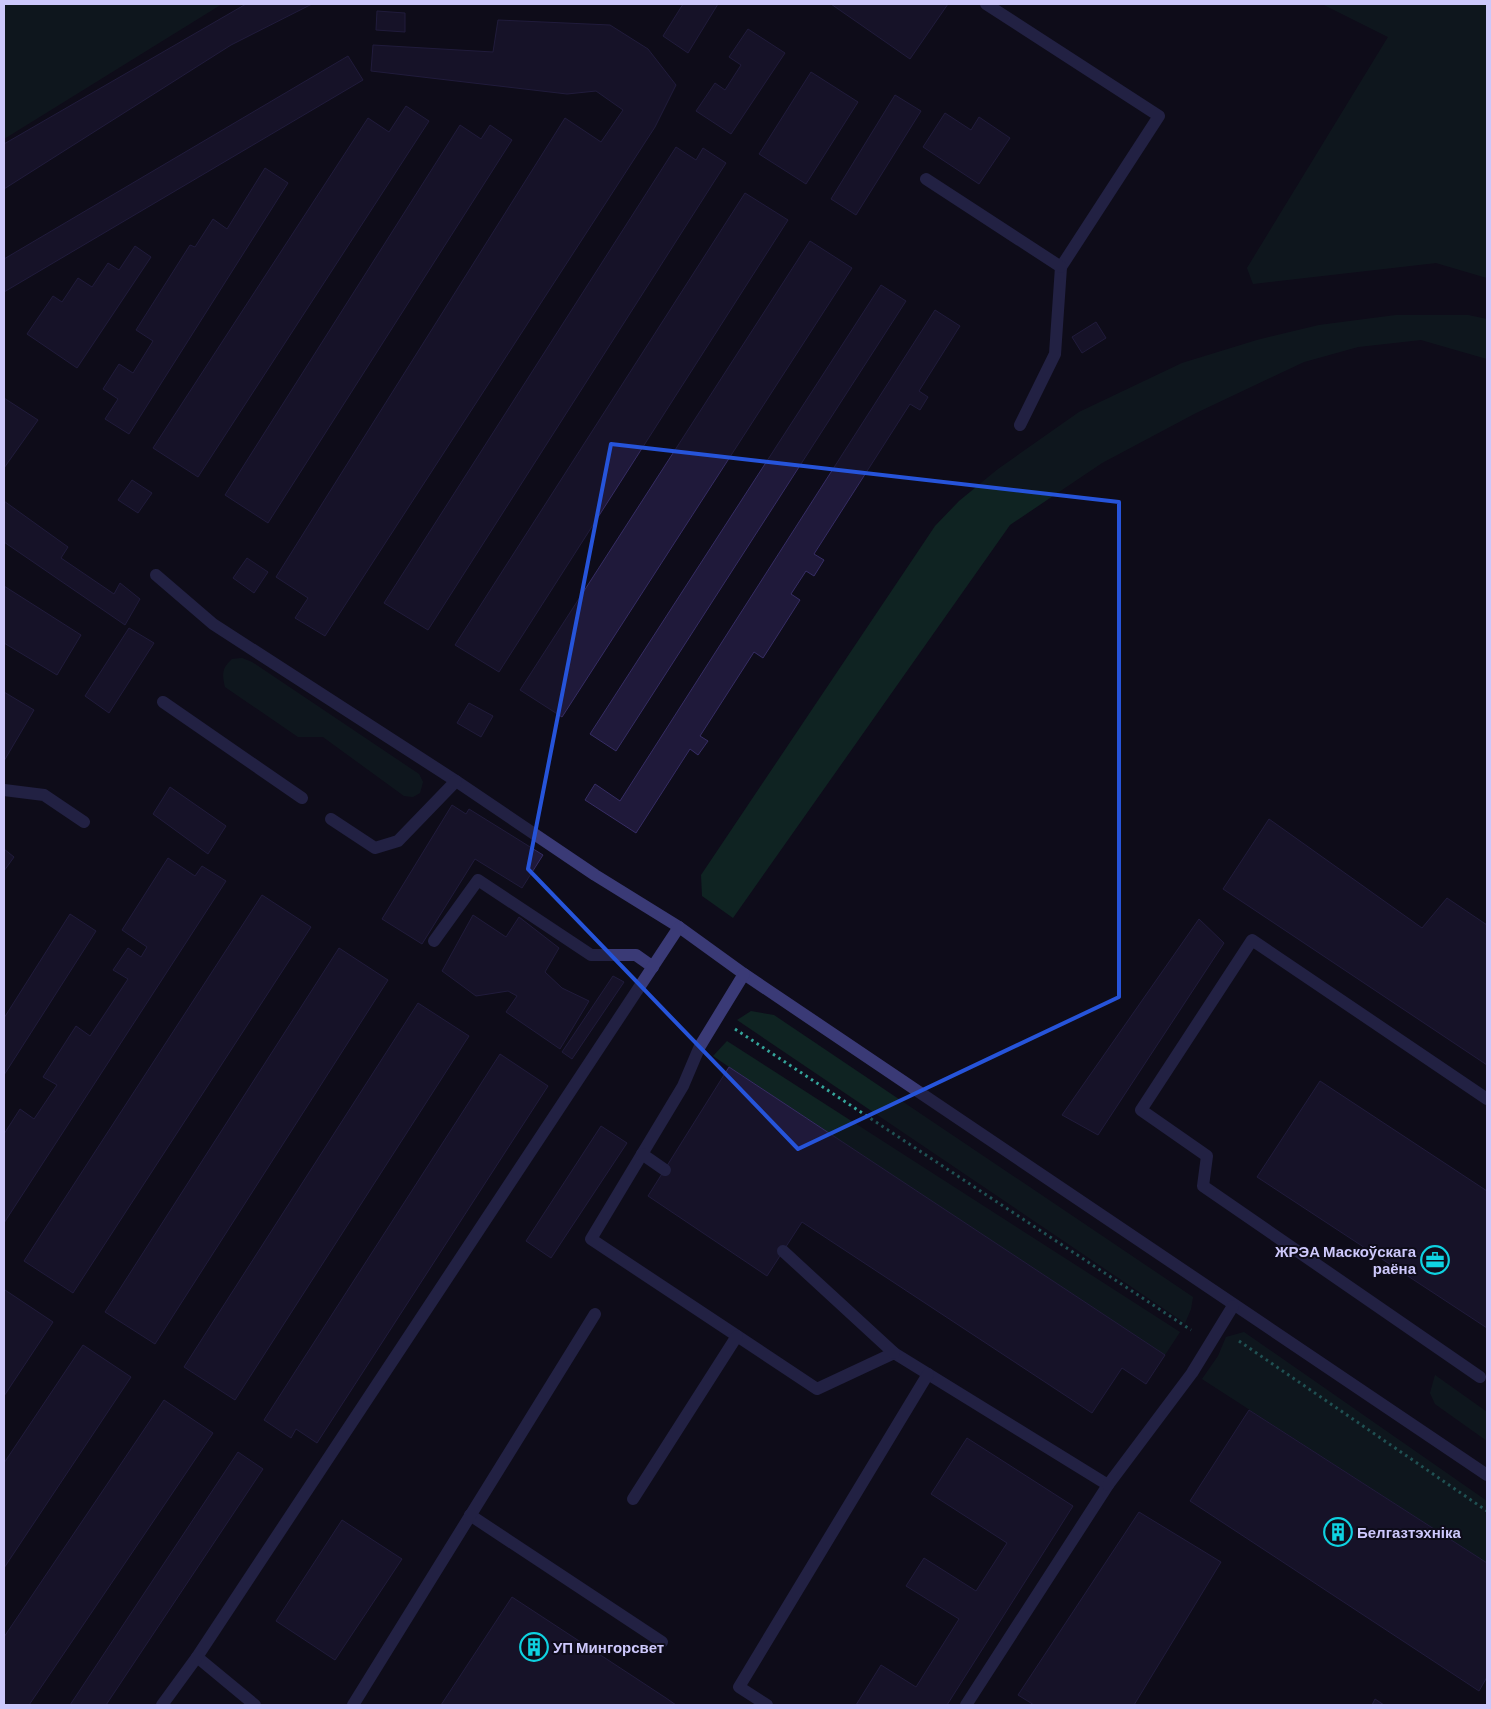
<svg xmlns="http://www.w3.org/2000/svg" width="1491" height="1709" font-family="Barlow,sans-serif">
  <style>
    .green { fill: #0f2322 }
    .building { fill: #1f193a; stroke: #362d64 }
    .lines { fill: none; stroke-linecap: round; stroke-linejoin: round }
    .path { stroke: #34a49a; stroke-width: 3; stroke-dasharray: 2.5 4; stroke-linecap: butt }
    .lane { stroke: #3a3a76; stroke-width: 12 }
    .marked { fill: none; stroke: #2654da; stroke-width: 4; stroke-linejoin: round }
    .labels { text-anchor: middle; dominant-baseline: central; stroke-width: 4; stroke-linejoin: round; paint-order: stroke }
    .poi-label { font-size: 15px; font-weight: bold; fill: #cdc8fb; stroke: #0e0c1a; text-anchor: start }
  </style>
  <rect width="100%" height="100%" fill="#0e0c1a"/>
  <g class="green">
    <path d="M4,4H222L4,139Z"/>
    <path d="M1322,4H1487V278L1436,263L1253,284L1247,268L1388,37Z"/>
    <path d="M1396,315H1468L1487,319V359L1421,340L1358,347L1304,362L1196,413L1102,463L1010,525L733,918L702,896L701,875L935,526L959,501L998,469L1079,412L1182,363L1257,340L1319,325Z"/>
    <path d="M242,658L252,662L419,774L423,782L420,793L413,797L404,796L323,737H298L225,687C222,674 222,668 232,659Z"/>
    <path d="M751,1011L774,1015L1193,1297L1191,1309L1185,1323L737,1020Z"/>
    <path d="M727,1041L1180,1332L1165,1355L729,1067L713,1056Z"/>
    <path d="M1244,1332L1487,1501V1563L1202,1379L1218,1356L1226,1337Z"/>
    <path d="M1435,1375L1487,1412V1441L1435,1404L1430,1393Z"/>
  </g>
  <g class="building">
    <path d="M246,4H312L231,45L4,189V144Z"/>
    <path d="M683,4H718L688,53L663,36Z"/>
    <path d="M831,4H948L910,59Z"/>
    <path d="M377,11L405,13V32L376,30Z"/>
    <path d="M498,20L610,25L648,49L676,85L655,127L325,636L295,618L308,598L276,577L565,118L601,142L623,110L596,91L567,94L371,71L373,45L493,52Z"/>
    <path d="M748,29L785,53L731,134L696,111L715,83L725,90L741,65L729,57Z"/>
    <path d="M348,56L363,80L4,292V259Z"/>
    <path d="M811,72L858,102L806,184L759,154Z"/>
    <path d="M895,95L921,111L856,215L831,199Z"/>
    <path d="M406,106L429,121L198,477L153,448L368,118L389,132Z"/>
    <path d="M945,113L971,130L979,117L1010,138L979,184L923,147Z"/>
    <path d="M460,125L481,139L490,125L512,140L268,523L225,495Z"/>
    <path d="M676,147L696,160L703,148L726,163L428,630L384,603Z"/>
    <path d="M265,168L288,183L129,434L105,419L118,399L103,389L119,364L133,373L153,341L136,330L190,245L195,247L213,219L227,229Z"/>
    <path d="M745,193L788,220L499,672L455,645Z"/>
    <path d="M810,241L852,268L562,717L520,690Z"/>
    <path d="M135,246L151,257L77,368L27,334L53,296L62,302L78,278L92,287L108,263L119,270Z"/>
    <path d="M881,285L906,301L616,751L590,734Z"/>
    <path d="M935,310L960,326L919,391L928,397L920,410L910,404L814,554L824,560L814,576L806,571L791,594L800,600L763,658L754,652L700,736L708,741L698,755L690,749L636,833L585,800L595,784L620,801Z"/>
    <path d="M1096,322L1106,338L1082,353L1072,337Z"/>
    <path d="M4,398L38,420L4,468Z"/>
    <path d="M132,480L152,493L138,513L118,500Z"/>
    <path d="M4,501L68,547L61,558L114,594L120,583L140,599L125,625L4,542Z"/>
    <path d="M247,558L268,572L254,593L233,578Z"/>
    <path d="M4,586L81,635L57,675L4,643Z"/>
    <path d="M129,628L154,643L109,713L85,696Z"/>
    <path d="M4,692L34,710L4,761Z"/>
    <path d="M469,703L493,716L481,737L457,723Z"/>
    <path d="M170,787L226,826L208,854L153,814Z"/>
    <path d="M452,805L466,814L469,809L543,855L522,888L475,859L422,944L382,919Z"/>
    <path d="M1269,819L1422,928L1447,898L1487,925V1065L1223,889Z"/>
    <path d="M4,849L14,857L4,871Z"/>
    <path d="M168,858L195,876L202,866L226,881L4,1223V1134L20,1109L34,1119L57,1085L43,1077L76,1026L90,1036L128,979L113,970L128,948L141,957L147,947L122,930Z"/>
    <path d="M262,895L311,927L73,1293L24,1261Z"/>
    <path d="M70,914L96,931L4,1075V1018Z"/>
    <path d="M473,915L506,937L519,917L559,948L545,972L562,988L589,1001L560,1049L506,1012L517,996L508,991L476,996L442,971Z"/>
    <path d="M1199,919L1224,943L1098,1135L1062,1115Z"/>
    <path d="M339,948L388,980L155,1344L105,1312Z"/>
    <path d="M613,976L624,982L572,1059L562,1052Z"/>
    <path d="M418,1003L469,1036L235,1400L184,1367Z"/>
    <path d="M500,1054L548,1086L317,1443L296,1429L291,1438L264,1420Z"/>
    <path d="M729,1067L1165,1355L1146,1384L1122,1368L1092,1413L802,1222L767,1276L648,1196Z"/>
    <path d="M1320,1081L1487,1191V1328L1257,1177Z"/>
    <path d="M601,1126L627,1143L551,1258L526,1241Z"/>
    <path d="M5,1290L53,1322L4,1396V1292Z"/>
    <path d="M83,1345L131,1377L4,1568V1463Z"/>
    <path d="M164,1400L213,1433L29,1705H4V1637Z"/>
    <path d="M1249,1410L1487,1563V1677L1479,1691L1190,1501Z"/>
    <path d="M967,1438L1073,1506L947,1705H856L881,1665L916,1687L959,1619L906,1586L924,1558L976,1591L1007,1543L931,1494Z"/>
    <path d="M238,1452L263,1469L106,1705H70Z"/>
    <path d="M1139,1512L1221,1562L1134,1705H1034L1018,1695Z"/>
    <path d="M342,1520L402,1559L335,1660L276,1621Z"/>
    <path d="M512,1597L666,1698L676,1705H441Z"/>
    <path d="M1375,1699L1384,1705H1372Z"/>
  </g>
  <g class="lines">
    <g class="path">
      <path d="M735,1029L1191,1330"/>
      <path d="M1239,1341L1487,1511"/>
    </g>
    <g class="lane">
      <path d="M986,4L1159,116L1061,267L1055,354L1020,425"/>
      <path d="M926,179L1061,267"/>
      <path d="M156,575L213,624L456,781L595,875L679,927L744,974L1487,1475"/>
      <path d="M163,702L302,798"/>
      <path d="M4,790L44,795L84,822"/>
      <path d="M331,819L375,848L398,841L456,781"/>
      <path d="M434,941L478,880L591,955H636L653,967"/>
      <path d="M744,974L700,1046L683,1086L591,1239L817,1389L894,1353L1108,1485L966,1705"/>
      <path d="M642,1154L665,1170"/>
      <path d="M783,1251L894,1353"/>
      <path d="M1480,1377L1203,1186L1207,1156L1141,1110L1252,940L1487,1099"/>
      <path d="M1108,1485L1192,1373L1233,1306"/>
      <path d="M633,1499L737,1336"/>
      <path d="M470,1515L662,1642"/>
      <path d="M197,1657L255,1705"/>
      <path d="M162,1705L197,1657L679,927"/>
      <path d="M353,1705L595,1314"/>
      <path d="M767,1705L739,1687L928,1374"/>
    </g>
  </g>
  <path d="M0 0H1491V1709H0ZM611,444L1119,502V997L798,1149L528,869Z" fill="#0e0c1a" fill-opacity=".55" fill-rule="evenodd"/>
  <path class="marked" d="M611,444L1119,502V997L798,1149L528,869Z"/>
  <defs>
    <symbol id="office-ring" viewBox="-11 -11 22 22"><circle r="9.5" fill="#0e0c1a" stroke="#0fd2e1" stroke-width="1.5"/><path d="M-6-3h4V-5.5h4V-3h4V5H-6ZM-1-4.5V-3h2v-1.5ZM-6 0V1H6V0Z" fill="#0fd2e1"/></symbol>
    <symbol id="building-ring" viewBox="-11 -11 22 22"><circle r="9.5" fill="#0e0c1a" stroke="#0fd2e1" stroke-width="1.5"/><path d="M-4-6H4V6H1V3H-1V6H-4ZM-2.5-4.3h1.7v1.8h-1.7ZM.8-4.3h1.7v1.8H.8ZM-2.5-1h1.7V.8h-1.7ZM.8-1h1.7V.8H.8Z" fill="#0fd2e1"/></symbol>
  </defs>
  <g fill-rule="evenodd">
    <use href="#office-ring" x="1419" y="1244" width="32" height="32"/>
    <use href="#building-ring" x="1322" y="1516" width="32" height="32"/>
    <use href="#building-ring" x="518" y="1631" width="32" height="32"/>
  </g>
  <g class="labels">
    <g class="poi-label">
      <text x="1416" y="1251" text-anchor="end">ЖРЭА Маскоўскага<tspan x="1416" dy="17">раёна</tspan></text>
      <text x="1357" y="1532">Белгазтэхніка</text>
      <text x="553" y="1647">УП Мингорсвет</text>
    </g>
  </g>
  <rect width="1491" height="1709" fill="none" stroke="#cdc8fb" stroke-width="10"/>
</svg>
